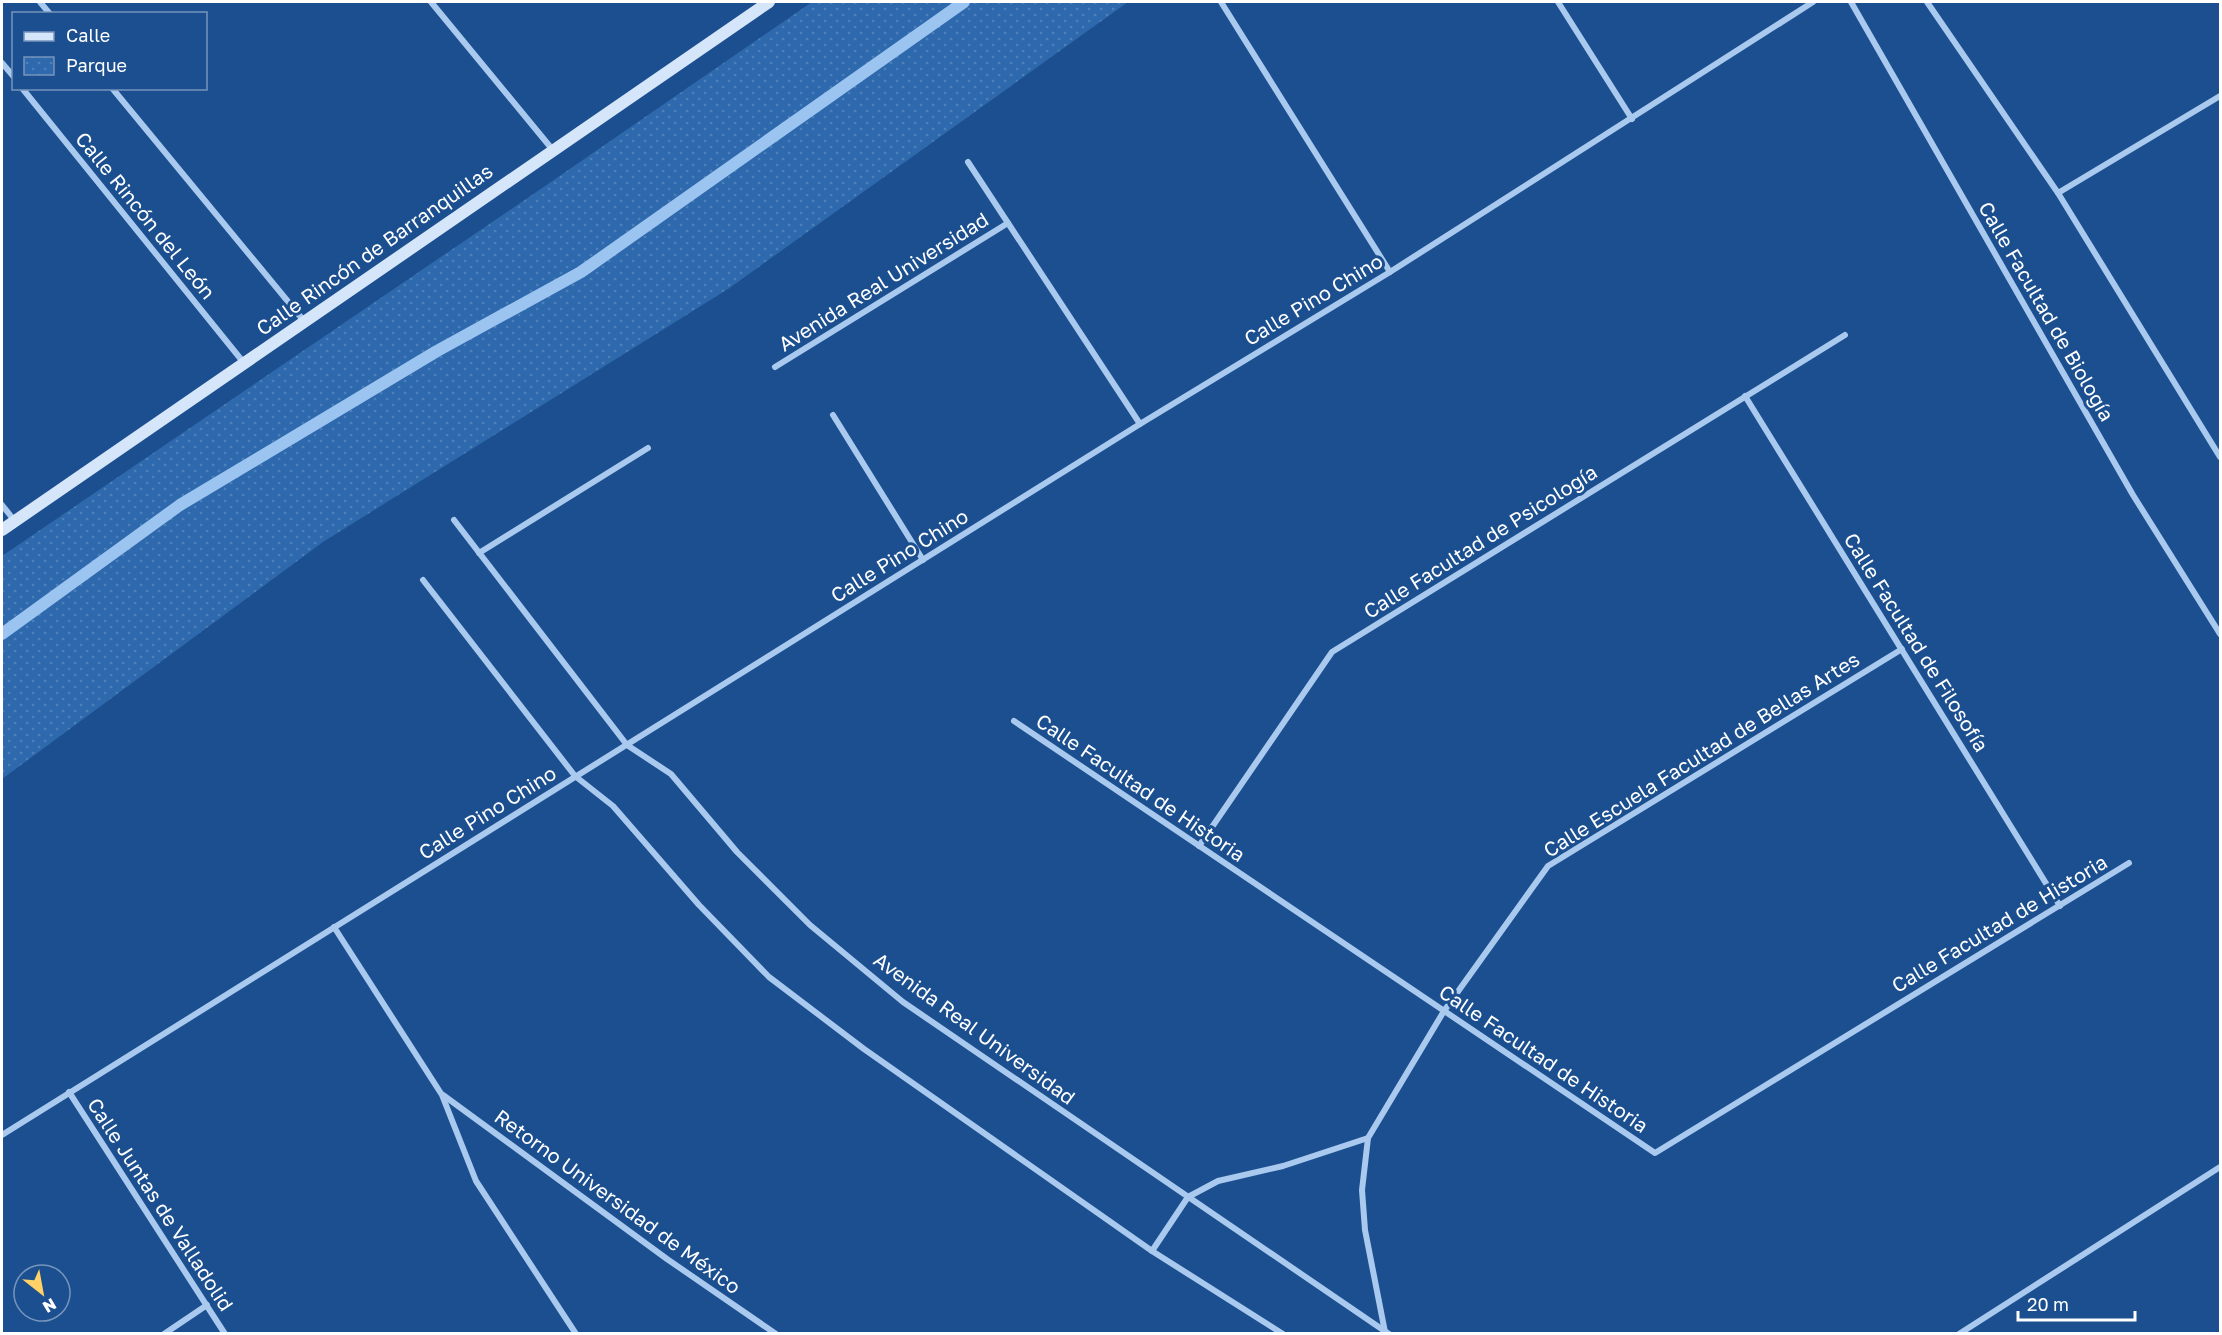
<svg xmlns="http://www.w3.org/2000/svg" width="2222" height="1335" font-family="'Golos Text',sans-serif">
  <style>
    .park { fill: url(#park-dots) }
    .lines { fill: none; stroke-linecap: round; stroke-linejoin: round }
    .stream { stroke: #9cc4f0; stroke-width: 12 }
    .street { stroke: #a9c9ee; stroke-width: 6 }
    .secondary { stroke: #d6e6fa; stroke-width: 12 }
    .labels { text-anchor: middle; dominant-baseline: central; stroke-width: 6; stroke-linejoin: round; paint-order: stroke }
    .street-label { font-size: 20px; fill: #fff; stroke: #1b4f8f }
  </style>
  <defs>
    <pattern id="park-dots" width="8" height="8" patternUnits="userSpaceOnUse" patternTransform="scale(1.5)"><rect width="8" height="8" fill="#2e69ad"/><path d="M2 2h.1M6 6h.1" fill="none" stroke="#4d80b9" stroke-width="1.8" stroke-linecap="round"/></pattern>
  </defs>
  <rect width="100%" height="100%" fill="#1b4f8f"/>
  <path class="park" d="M812,2H1128L728,289L323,542L2,779V556L548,184Z"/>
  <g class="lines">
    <path class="stream" d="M2,634L180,505L437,351L581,272L964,2"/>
    <g class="street">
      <path d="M40,2L50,14"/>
      <path d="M431,2L552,149"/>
      <path d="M1221,2L1390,272"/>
      <path d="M1558,2L1632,119"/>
      <path d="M1851,2L2133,495L2220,634"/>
      <path d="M1927,2L2058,193L2220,457"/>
      <path d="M2,63L14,77"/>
      <path d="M22,88L244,363"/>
      <path d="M112,88L304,321"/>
      <path d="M968,162L1140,424"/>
      <path d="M2058,193L2220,96"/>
      <path d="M775,367L1008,223"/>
      <path d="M1745,396L2060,906"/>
      <path d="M833,415L923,560"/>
      <path d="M2,505L14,520"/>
      <path d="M454,520L627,745L671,774L737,852L810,925L903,1002L1389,1334"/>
      <path d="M479,553L648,448"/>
      <path d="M423,580L575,776L613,806L699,905L769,977L864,1049L1152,1251L1283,1334"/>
      <path d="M1014,721L1655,1153L2129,863"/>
      <path d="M1199,846L1332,652L1845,335"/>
      <path d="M334,927L442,1095L476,1181L576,1334"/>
      <path d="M69,1092L225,1334"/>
      <path d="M443,1095L667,1259L776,1334"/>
      <path d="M2,1135L1140,424L1390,272L1813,2"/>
      <path d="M1152,1251L1188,1197L1218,1181L1283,1166L1368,1138"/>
      <path d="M1385,1332L1365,1230L1362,1190L1368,1138L1444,1011L1548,866L1902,649"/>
      <path d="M164,1334L207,1305"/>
      <path d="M1959,1334L2220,1167"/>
    </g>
    <path class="secondary" d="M2,530L769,2"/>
  </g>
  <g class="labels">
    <g class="street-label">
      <text transform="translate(146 215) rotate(51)">Calle Rincón del León</text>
      <text transform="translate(374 249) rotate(-35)">Calle Rincón de Barranquillas</text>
      <text transform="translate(883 281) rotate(-32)">Avenida Real Universidad</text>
      <text transform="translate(1313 299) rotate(-31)">Calle Pino Chino</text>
      <text transform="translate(2047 311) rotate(60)">Calle Facultad de Biología</text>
      <text transform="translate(1480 541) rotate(-32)">Calle Facultad de Psicología</text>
      <text transform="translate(899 555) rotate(-32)">Calle Pino Chino</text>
      <text transform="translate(1917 642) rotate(58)">Calle Facultad de Filosofía</text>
      <text transform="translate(1701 754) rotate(-32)">Calle Escuela Facultad de Bellas Artes</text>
      <text transform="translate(1141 787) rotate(34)">Calle Facultad de Historia</text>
      <text transform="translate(487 812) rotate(-32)">Calle Pino Chino</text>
      <text transform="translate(1999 923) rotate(-31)">Calle Facultad de Historia</text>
      <text transform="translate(975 1028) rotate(36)">Avenida Real Universidad</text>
      <text transform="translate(1544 1058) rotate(34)">Calle Facultad de Historia</text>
      <text transform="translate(618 1201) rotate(36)">Retorno Universidad de México</text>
      <text transform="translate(161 1204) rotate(57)">Calle Juntas de Valladolid</text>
    </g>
  </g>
  <rect width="2222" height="1335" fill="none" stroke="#ffffff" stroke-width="6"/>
  <rect x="12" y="12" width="195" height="78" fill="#1b4f8f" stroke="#7695bc" stroke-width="1.5"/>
  <rect x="24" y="32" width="30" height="9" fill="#d6e6fa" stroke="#7695bc" stroke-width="1.5"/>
  <text x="66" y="42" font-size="18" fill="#ffffff">Calle</text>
  <rect x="24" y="57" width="30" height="18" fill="url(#park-dots)" stroke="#7695bc" stroke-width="1.5"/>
  <text x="66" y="72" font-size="18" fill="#ffffff">Parque</text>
  <g transform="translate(42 1293) rotate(149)"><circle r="28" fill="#1b4f8f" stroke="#7695bc" stroke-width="1.5"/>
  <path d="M0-4.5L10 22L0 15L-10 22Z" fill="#ffd166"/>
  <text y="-9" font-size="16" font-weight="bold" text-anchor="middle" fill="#ffffff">N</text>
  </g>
  <path d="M2018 1311v9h117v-9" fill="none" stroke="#ffffff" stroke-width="3"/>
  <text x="2027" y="1311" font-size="18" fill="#ffffff" stroke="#1b4f8f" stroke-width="4.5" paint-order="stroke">20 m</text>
</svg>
